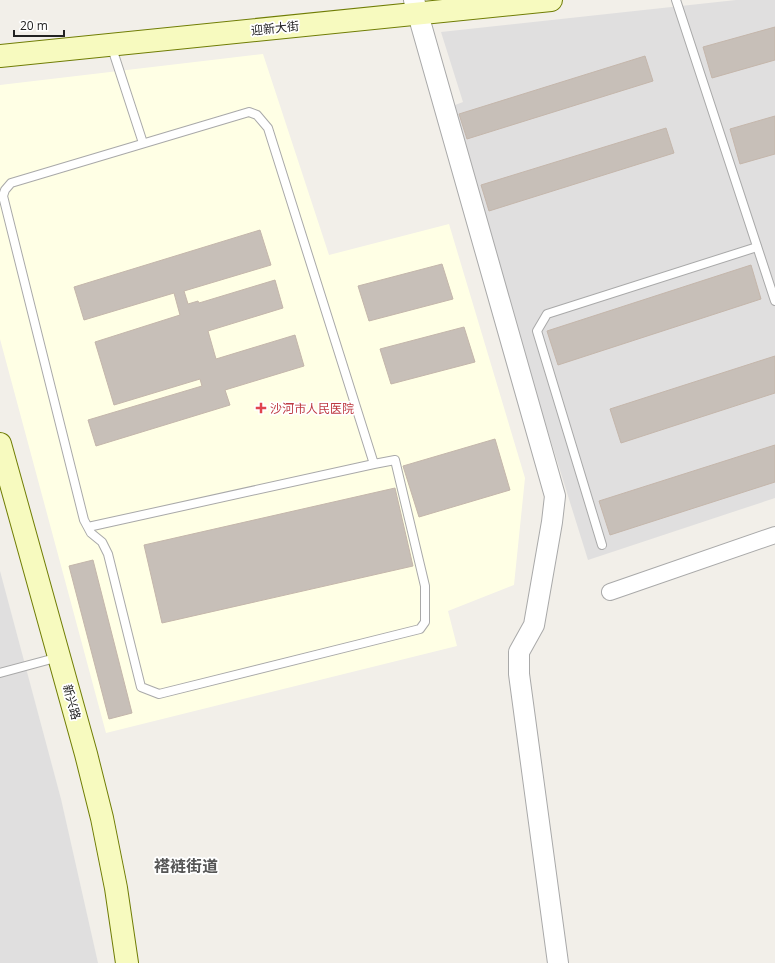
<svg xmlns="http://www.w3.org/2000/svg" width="775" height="963" font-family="'Open Sans','Noto Sans SC',sans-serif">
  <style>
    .residential { fill: #e0dfdf }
    .education { fill: #ffffe5 }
    .building { fill: #c7bfb8; stroke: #c4b6ab }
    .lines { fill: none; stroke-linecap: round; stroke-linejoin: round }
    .service-casing { stroke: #a9a9a9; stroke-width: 10 }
    .minor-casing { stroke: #a9a9a9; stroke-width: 18 }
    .tertiary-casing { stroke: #a9a9a9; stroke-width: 22 }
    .secondary-casing { stroke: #707d05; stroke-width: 24 }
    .service { stroke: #fff; stroke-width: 8 }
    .minor { stroke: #fff; stroke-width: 16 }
    .tertiary { stroke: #fff; stroke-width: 20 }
    .secondary { stroke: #f7fabf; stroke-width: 22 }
    .health-dot { fill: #e0444e; stroke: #fff; stroke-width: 1.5 }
    .labels { text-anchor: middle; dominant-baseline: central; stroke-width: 3.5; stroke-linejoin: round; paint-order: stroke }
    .street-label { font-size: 12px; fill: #222; stroke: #fff }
    .health-label { font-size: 12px; fill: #be3a42; stroke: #fff; text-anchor: start }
    .district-label { font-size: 16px; font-weight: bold; fill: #555; stroke: #fff }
  </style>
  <rect width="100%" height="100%" fill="#f2efe9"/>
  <g class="residential">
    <path d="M736,0H775V498L588,560L447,108L463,102L441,32Z"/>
    <path d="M0,571L61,799L98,963H0Z"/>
  </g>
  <path class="education" d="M263,54L329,255L449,224L525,478L514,585L448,611L457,646L106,733L0,339V85Z"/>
  <g class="building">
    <path d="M775,27V60L712,78L703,47Z"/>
    <path d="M645,56L653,81L467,139L459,114Z"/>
    <path d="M775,116V154L740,164L730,129Z"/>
    <path d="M666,128L674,153L489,211L481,185Z"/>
    <path d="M260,230L271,265L184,291L188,304L198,301L199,303L275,280L283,308L208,331L216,359L295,335L304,366L225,390L230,405L96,446L88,420L202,386L200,379L114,405L95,342L180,315L174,293L84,320L74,287Z"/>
    <path d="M442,264L453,299L369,321L358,286Z"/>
    <path d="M751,265L761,299L558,365L547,331Z"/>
    <path d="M464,327L475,362L391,384L380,349Z"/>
    <path d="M775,356V393L621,443L610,409Z"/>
    <path d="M495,439L510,490L419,517L403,466Z"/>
    <path d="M775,445V482L610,535L599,501Z"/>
    <path d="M395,488L413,566L162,623L144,545Z"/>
    <path d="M93,560L132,713L109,719L69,566Z"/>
  </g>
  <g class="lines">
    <defs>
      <g id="service">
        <path d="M676,0L775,301"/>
        <path d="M111,45L143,143"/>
        <path d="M88,527L374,464L395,460L425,586V622L420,629L159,694L141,687L108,554L102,542L91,533L84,520L3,196L5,190L11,183L249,112L257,115L268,128L374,464"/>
        <path d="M602,545L537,331L547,314L757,247"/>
        <path d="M0,673L59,657"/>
      </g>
      <path id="minor" d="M610,592L775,535"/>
      <path id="tertiary" d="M414,0L555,496L552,522L534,625L519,652V674L558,963"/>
      <g id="secondary">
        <path d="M0,56L551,0"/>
        <path d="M0,444L86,754L102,818L116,888L127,963"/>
      </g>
    </defs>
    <use href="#service" class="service-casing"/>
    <use href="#minor" class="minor-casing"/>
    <use href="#tertiary" class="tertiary-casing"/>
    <use href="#secondary" class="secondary-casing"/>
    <use href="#service" class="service"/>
    <use href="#minor" class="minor"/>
    <use href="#tertiary" class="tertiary"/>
    <use href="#secondary" class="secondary"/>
  </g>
  <path class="health-dot" d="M259 402h4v4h4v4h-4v4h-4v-4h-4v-4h4z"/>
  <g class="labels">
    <g class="street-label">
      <text transform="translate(275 28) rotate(-6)">迎新大街</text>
      <text transform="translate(72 702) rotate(75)">新兴路</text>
    </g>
    <g class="health-label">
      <text x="270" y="408">沙河市人民医院</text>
    </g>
    <g class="district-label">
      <text x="186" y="866">褡裢街道</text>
    </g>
  </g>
  <path d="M14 30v6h50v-6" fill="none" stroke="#222222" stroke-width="2"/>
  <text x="20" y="30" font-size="12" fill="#222222" stroke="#ffffff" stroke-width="3" paint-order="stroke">20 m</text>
</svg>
